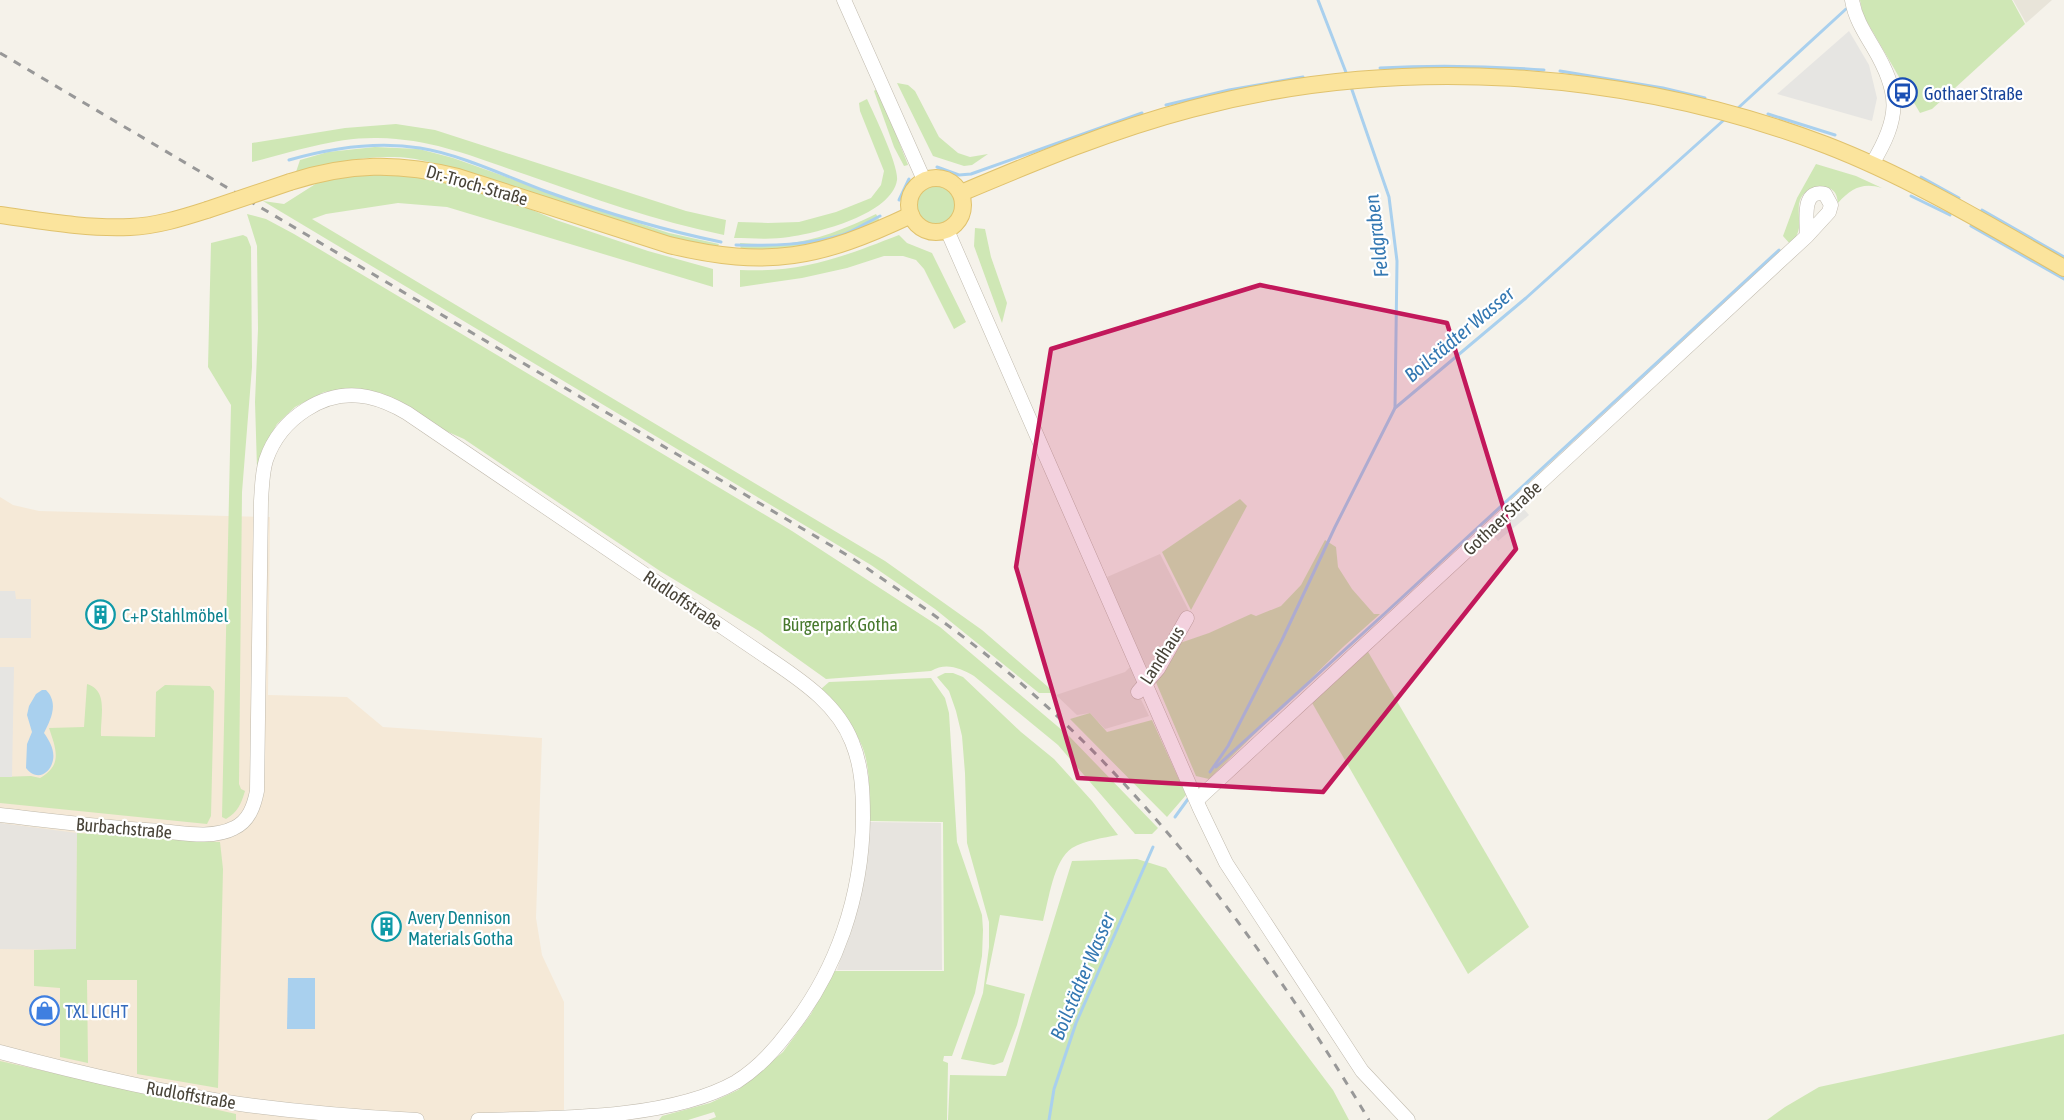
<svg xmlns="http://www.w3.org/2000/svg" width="2064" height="1120" font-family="'Asap Condensed',sans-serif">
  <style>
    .residential { fill: #e8e4d9 }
    .commercial { fill: #f5e9d7 }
    .industrial { fill: #e7e4df }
    .green { fill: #cfe7b5 }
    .parking { fill: #e6e5e2 }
    .water { fill: #a9d0ee }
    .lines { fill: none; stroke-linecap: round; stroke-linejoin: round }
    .stream { stroke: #a9d0ee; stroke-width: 3 }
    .minor-casing { stroke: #c0baad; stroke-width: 15 }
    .major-casing { stroke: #e0c26d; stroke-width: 18 }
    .minor { stroke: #fff; stroke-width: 14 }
    .major { stroke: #fbe49d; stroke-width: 16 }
    .rail { stroke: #989898; stroke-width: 3; stroke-dasharray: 8 8; stroke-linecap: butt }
    .major-bridge-casing { stroke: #e0c26d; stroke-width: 18; stroke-linecap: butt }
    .major-bridge { stroke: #fbe49d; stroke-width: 16 }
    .marked { fill: #c2185b; fill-opacity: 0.2; stroke: #c2185b; stroke-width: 4.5; stroke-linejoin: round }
    .labels { text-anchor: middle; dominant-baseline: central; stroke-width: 4.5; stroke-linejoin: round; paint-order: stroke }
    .transit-label { font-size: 18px; fill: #164399; stroke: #fff; text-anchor: start }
    .street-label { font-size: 18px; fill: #484338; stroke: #fff }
    .culture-label { font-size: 18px; fill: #0d838f; stroke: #fff; text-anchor: start }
    .park-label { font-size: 18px; fill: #47792d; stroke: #fff }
    .shop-label { font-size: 18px; fill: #366cbe; stroke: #fff; text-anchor: start }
    .water-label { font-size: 20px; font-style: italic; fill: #3478b2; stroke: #fff }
  </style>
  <rect width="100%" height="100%" fill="#f5f2ea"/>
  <g class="residential">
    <path d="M2013,0H2052L2026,23Z"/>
    <path d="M1160,554L1189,611L1152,668L1134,685L1149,716L1105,729L1090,713L1077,715L1056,695L1125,672L1139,658L1107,577Z"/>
  </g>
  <path class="commercial" d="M0,497L13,505L39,511L270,517L268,695L347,697L383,727L542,738L536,918L542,955L564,1002V1120H0Z"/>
  <g class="industrial">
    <path d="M869,822L941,823L942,970H837L855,914Z"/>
    <path d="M0,823L77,833L76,950L0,949Z"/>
  </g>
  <g class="green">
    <path d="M1860,0H2012L2025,24L1932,109L1920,113L1863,15Z"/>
    <path d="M897,83L908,85L915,91L939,137L958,153L970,157L988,154L972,165L964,166L933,156Z"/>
    <path d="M878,88L908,165L904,166L894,147L874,91Z"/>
    <path d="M867,99C874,114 899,166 897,180C892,214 818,233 789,237C771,240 752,238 734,238L738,222L768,223L799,222L836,212L871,198L881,185L884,171L860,111L859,103Z"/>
    <path d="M396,124L435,130L686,211L726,220L724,235C656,221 592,198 527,175C476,158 434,139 378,138C335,137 293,152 252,162V143L345,128Z"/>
    <path d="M375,147L419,149L453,158L605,212L669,233L719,244L718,246L679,241L450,167C432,163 413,157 394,157C361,156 328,164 296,172L300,160L328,152Z"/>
    <path d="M1816,164L1856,176L1882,188C1863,182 1851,188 1838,203C1837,196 1836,191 1829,188C1817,183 1801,190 1799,204C1798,211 1800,220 1799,228C1798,234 1795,239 1791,245L1783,236L1797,198Z"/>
    <path d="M392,173L431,177L506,199L556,220L648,251L713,269V287L447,207L398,203L326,214L312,219L885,561L982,630L1055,693H1039L935,609L871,565L263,201L284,204L317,183L353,175Z"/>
    <circle cx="936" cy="204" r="20"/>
    <path d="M247,214L266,219L294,234L792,531L940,627L1069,736L1158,828L1152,834H1135L1058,745L974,676C960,668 946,662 931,671L826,679L759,631L660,571L464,439L351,389L324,392L295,407L277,424L263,448L257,468L255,402L258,329L257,246Z"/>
    <path d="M876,214L880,221L838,239L789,250L741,251L740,243C754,244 769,245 783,244C816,241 847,228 876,214Z"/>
    <path d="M975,228L985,229L991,257L1007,303L1002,323L974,246Z"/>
    <path d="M243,235L247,237L251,247L252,367L242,492L239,784L241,789L245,791C241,804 238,812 226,819L222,817L231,405L208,367L211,243Z"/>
    <path d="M899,235L907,243L932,253L966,322L954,329L924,269L916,260L903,256H884L847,268L802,278L740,287V270C803,273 842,257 899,235Z"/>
    <path d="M1240,499L1247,506L1191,610L1162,552Z"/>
    <path d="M1325,540L1336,547L1338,567L1352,589L1374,614H1380L1343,647L1209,779L1196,776L1155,680L1177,644L1209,633L1251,614L1256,616L1281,606L1301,585Z"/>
    <path d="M1367,650L1529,927L1468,974L1311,701Z"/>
    <path d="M945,673H953L963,677L1021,732L1054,759L1092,801L1118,835C1103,838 1086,840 1072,848C1053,861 1049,900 1043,921L1000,915L986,984L1025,994L1017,1025L1003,1062L994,1065L961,1059L983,993L989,947V922L967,843L965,773L962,736L956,711L949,691L937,677Z"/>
    <path d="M931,678L945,698L949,713L957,842L982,915L983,930L982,956L975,993L952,1056H944L943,1061L948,1063L947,1120H708L716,1117L714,1112L688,1120H659L662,1116L710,1103L738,1090L783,1052L811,1014L833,971H944L943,822L870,821C869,797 871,768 862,746C853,724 837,706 821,689L829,682Z"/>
    <path d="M87,684C109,691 100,716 101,736L155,737L156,692L165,685L210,686L214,691L211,816L207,824L0,803V777L31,776L40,778C63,765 56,749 49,728L84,727Z"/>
    <path d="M1090,713L1107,732L1152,720L1186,795L1167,817L1070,719Z"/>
    <path d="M77,833L220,842L223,869L218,1088L137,1074V980H87L88,1063L60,1057V988L34,986V950L76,949Z"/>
    <path d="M1137,859L1166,868L1333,1090L1349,1120H948L950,1075L1006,1076L1072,861Z"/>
    <path d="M2064,1034V1120H1767L1785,1107L1819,1087Z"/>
    <path d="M0,1061L236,1114V1120H0Z"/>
  </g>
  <g class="parking">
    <path d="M1849,31L1869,65L1877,98L1872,121L1777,94Z"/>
    <path d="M1522,507L1529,515L1498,541L1492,534Z"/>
    <path d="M0,591H15L16,599H31V638H0Z"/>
    <path d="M0,667H14L12,777H0Z"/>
  </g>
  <g class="water">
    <path d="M42,690H46C59,703 51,719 44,733C49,740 55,750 53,760C50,775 36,781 26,768L27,744L32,732L27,715L29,706L36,694Z"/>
    <path d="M288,978H315V1029H287Z"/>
  </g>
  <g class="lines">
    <g class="stream">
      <path d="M1318,0L1347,75"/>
      <path d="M1380,68C1435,65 1489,66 1544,70"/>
      <path d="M1560,71L1663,88L1705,98"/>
      <path d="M1351,87L1389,197L1397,261L1395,408"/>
      <path d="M1166,105L1229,90L1303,77"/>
      <path d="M1737,109L1846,9"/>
      <path d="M1768,114L1835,135"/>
      <path d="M289,160C331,148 376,141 420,148C459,154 508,177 545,191C603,212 662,230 721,242"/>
      <path d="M937,167L959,175L971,174L1142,113"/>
      <path d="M1921,177L1959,198"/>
      <path d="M1911,196L1950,215"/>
      <path d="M899,200L909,179"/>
      <path d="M1982,210L2064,257"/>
      <path d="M1971,226L2064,279"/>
      <path d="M736,245C772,246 807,245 842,235C855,231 867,222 880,216"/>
      <path d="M1216,767L1383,615L1779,250"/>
      <path d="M1210,772L1228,746L1282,640L1335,527L1395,408L1526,298L1725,119"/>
      <path d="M1175,817L1188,799"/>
      <path d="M1049,1120L1054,1089L1076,1023L1153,847"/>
    </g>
    <defs>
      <g id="minor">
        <path d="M844,0L924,180"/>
        <path d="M1852,0C1855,18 1864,32 1873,47C1901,94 1900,118 1872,164"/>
        <path d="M947,230L1200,809L1226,863L1362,1071L1408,1120"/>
        <path d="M1138,692L1158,669L1187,618"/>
        <path d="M1197,800L1807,236L1829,212L1831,205L1825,194C1801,188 1807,221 1807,236"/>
        <path d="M0,815C54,821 107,828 161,831C183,833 213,839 234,828C249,821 254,806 257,791L261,501C262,487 262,473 266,460C280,419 324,388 368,397C382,400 395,406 407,413L774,662C805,683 838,706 852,742C862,766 863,792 863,818C862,896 837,971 788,1032C773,1052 757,1069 736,1082C668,1120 555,1118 478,1120"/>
        <path d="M0,1052C79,1073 159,1092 240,1104C299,1112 358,1117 417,1120"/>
      </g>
      <g id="major">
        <circle cx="936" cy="205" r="27"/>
        <path d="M290,182C349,163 398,162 458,177L669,245C769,269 820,258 911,215"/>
        <path d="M961,193C1037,161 1111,130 1191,109C1398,54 1626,69 1826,145C1909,177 1987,224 2064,268"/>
        <path d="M0,215C43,221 87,229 130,227C156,226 182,218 207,210"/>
      </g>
    </defs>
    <use href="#minor" class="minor-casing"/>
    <use href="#major" class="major-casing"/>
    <use href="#minor" class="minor"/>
    <use href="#major" class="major"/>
    <path class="rail" d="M0,53L852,558C908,596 964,635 1016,679C1160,803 1272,958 1369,1120"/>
    <defs>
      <path id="major-bridge" d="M207,210L290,182"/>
    </defs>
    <use href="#major-bridge" class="major-bridge-casing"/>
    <use href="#major-bridge" class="major-bridge"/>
  </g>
  <path class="marked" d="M1260,285L1447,323L1516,549L1323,792L1078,778L1016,567L1051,349Z"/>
  <defs>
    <symbol id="bus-ring" viewBox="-11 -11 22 22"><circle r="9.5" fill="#fff" stroke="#1a4fb4" stroke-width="1.5"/><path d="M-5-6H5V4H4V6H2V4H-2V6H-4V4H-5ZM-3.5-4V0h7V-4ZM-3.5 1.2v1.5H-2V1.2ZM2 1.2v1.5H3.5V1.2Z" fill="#1a4fb4"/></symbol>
    <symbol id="building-ring" viewBox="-11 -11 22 22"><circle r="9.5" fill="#fff" stroke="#0f9aa8" stroke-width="1.5"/><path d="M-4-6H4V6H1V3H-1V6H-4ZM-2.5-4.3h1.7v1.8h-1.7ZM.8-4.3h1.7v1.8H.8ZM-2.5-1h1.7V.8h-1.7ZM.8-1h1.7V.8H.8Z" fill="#0f9aa8"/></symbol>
    <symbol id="shop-ring" viewBox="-11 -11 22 22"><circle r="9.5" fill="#fff" stroke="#3f7fe0" stroke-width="1.5"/><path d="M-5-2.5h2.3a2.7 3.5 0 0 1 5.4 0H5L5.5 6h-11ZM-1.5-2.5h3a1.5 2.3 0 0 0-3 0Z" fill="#3f7fe0"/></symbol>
  </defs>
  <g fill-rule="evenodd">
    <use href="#bus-ring" x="1886" y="76" width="33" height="33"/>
    <use href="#building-ring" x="84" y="598" width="33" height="33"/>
    <use href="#building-ring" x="370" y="910" width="33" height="33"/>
    <use href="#shop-ring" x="28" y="994" width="33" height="33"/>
  </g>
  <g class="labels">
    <g class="transit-label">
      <text x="1924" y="93">Gothaer Straße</text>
    </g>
    <g class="street-label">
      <text transform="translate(477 185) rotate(16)">Dr.-Troch-Straße</text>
      <text transform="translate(1502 518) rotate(-43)">Gothaer Straße</text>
      <text transform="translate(683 600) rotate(34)">Rudloffstraße</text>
      <text transform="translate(1162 655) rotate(-57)">Landhaus</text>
      <text transform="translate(124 828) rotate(5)">Burbachstraße</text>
      <text transform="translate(191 1095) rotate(10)">Rudloffstraße</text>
    </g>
    <g class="culture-label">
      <text x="122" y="615">C+P Stahlmöbel</text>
      <text x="408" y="917">Avery Dennison<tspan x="408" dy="21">Materials Gotha</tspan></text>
    </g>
    <g class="park-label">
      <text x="840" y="624">Bürgerpark Gotha</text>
    </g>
    <g class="shop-label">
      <text x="65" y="1011">TXL LICHT</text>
    </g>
    <g class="water-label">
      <text transform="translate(1376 236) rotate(-97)">Feldgraben</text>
      <text transform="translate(1459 334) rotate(-40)">Boilstädter Wasser</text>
      <text transform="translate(1082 976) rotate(-67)">Boilstädter Wasser</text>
    </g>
  </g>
</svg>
